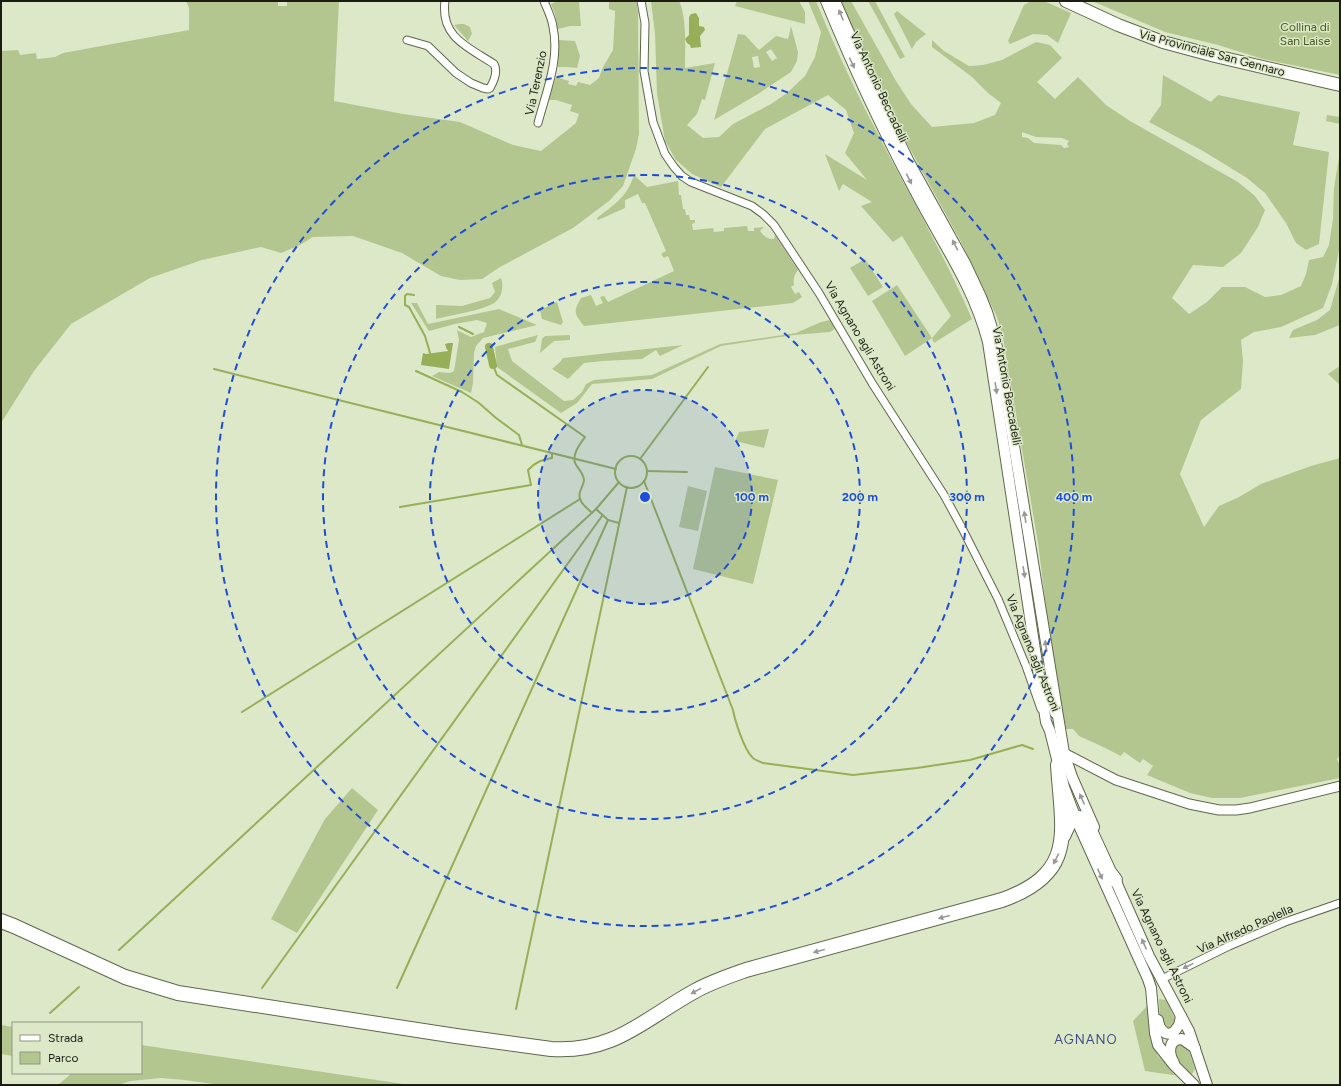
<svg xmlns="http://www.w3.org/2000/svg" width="1341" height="1086" font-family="Figtree,sans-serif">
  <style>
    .green { fill: #b4c68f; fill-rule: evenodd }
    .water { fill: #96af58 }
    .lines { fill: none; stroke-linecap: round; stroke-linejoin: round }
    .stream { stroke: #96af58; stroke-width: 2 }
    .canal { stroke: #96af58; stroke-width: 8 }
    .minor-casing { stroke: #5e674c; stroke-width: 9 }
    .tertiary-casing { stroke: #5e674c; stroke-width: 11 }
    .secondary-casing { stroke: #5e674c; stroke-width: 12 }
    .primary-casing { stroke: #5e674c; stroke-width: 14 }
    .motorway-casing { stroke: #5e674c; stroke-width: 16 }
    .minor { stroke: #fff; stroke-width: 7 }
    .tertiary { stroke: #fff; stroke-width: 9 }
    .secondary { stroke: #fff; stroke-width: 10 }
    .primary { stroke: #fff; stroke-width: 12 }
    .motorway { stroke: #fff; stroke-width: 14 }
    .oneway { fill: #989994 }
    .ring { fill: none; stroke: #1d4ed8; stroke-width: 2; stroke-dasharray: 7 5 }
    .labels { text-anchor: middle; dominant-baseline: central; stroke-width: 3; stroke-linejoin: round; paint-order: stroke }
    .park-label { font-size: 12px; fill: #48581a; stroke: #dde8c9 }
    .street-label { font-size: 12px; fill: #1a1d12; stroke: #dde8c9 }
    .neighbourhood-label { font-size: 13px; letter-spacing: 1px; fill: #404d89; stroke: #dde8c9 }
    .centre { fill: #1d4ed8; stroke: #dde8c9; stroke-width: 2 }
    .ring-label { font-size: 12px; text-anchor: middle; font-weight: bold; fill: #1d4ed8; stroke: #dde8c9; stroke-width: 3; stroke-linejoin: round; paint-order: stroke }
  </style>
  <rect width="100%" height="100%" fill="#dde8c9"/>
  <g class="green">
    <path d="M186,1H278V6H287V1H339L334,101L403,114L460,122L513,145L541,151L576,123L579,114L570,111L572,105L556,100H548L556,77L569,81L568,84L576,86L578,82L590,85L599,78L603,67L613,50L615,14V11L609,9V1H636L638,12L639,134L636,149L623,186L609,201L573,228L500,267L482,279L460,280L441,276L402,253L353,236L313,237L300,245L281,253L261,247L202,260L150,278L71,324L34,371L1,423V51L18,50L20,55L36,53L37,59L55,57L63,53L189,30V8Z"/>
    <path d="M558,1H579L581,26H570L558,29L555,14L551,4Z"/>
    <path d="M651,1H679C687,17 685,49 685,68L715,63L705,100L702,99L697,114L687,125L703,138L719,137L733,124L771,104L787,93L805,76L815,57L821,32L808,1H816C831,38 848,75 866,111C901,181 941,247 972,319L934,343L932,338L905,356L872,301L897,285L932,338L951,316L902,236L893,242L861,206L872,202L843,184L839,191L825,154L867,180L845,153L854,133L846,110L828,95L765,129L721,187L692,174L676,160L665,141L657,94L655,34Z"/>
    <path d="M737,1H799L805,12V24L735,6Z"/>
    <path d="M839,1H851L896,81L911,104L932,127L974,123L995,115L1001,103L988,93L972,77L932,47V40L944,51L969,66L983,65L1002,60L1036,42L1050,45L1062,58L1037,82L1055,99L1078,77L1106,105L1130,121L1238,182L1255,196L1265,210L1258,227L1241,253L1223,267L1193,265L1172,298L1189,314L1207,302L1222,287H1245L1265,297L1281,295L1301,286L1306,274L1309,260L1323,257L1329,245L1333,219L1334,188L1339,157L1340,165V246L1332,284L1323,308L1281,327L1254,332L1241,340L1243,361L1241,389L1201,420L1180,474L1204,527L1219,506L1239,497L1261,484L1311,466L1340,458V755L1337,759L1340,766V778L1240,798H1212L1190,793L1147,775L1153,766L1143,759L1140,763L1124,752L1121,756L1099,745L1079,736L1073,729H1065L1053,661L1038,543L1003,338L997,317L961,242L904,138L892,109ZM1022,132L1036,137L1062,138L1069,141L1067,144L1069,147L1064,148L1061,145L1034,143L1028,138L1022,137Z"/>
    <path d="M868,1H875L905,57L900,59Z"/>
    <path d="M1031,1H1044L1071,13L1058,43L1047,35L1033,34L1010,44L1008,41L1024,5Z"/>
    <path d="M1092,1H1340V75L1263,59L1218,45L1165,32Z"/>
    <path d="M897,11L926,34L916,42L912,49L894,14Z"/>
    <path d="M460,24H464L470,27L472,34L468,41L454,25Z"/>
    <path d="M791,26L798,52L797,61L791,72L758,94L714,120L738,34L745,35L759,50L776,36L788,39ZM771,49L777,58L772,61L766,52ZM758,56L760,67L754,68L752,57Z"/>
    <path d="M559,40L575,41L580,56L577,68L567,67H558Z"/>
    <path d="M1163,75L1211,102L1218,95L1300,112L1293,145L1329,152L1319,244L1306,250L1296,243L1286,223L1265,193L1247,178L1203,151L1149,122L1161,105Z"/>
    <path d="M1327,115L1340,117V124L1326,121Z"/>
    <path d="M634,175L647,187L678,181L679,195H681L683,209H685L686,215H689L690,220H695V223L692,224L693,230L713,228L714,232L724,231V228L747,226L748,231H754V228L764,227L760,231C764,236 767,239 774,239L775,235L798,270C794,275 793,279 794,285L791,287L795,294L799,292L802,297L793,303L584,326C574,313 573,312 581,298L591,295L596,306L603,303L600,297L604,296L608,302L674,271L668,256L664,258L661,254L666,251L645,203H642L638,194L625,200V208L598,220L597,218C615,204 627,197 634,175Z"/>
    <path d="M865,259L883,287L868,296L850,268Z"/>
    <path d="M1340,275V325L1315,335L1289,338L1293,330L1317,320L1330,310Z"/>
    <path d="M501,278C504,287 502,298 494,303C482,311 450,315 436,319V305L462,306L490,298L495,292L492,283Z"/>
    <path d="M557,302L563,322L561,325L542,319L540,310Z"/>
    <path d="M411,303H417L428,324L499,309L537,325L483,338L476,346L474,353L473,383L471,393L432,376L439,372L450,373L454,371L459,340L457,330L471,337L484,332L487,323L477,320L455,324L429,331Z"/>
    <path d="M830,320L835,329L830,332L794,335L721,346L652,379L592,384L577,403L561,413L497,367L495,347L538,335L535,342L508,349L512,361L564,401L573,400L582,392L586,384L594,380L652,375L720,344L796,333L821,322Z"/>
    <path d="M570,335V340L554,341L540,353L542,339L545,336Z"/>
    <path d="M683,345L660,356L656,350L642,359L603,361L584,363L568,379L552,369L560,362L563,358Z"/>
    <path d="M1340,366V385L1328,374Z"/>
    <path d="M769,429L764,448L735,441L739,432Z"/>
    <path d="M715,467L778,480L753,584L693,569Z"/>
    <path d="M688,486L707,491L698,531L679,527Z"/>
    <path d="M352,788L378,810L297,933L271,919L325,819Z"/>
    <path d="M1159,999L1166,1000L1175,1019V1024L1169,1030L1160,1023Z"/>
    <path d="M1148,1005L1152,1034L1158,1056L1180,1076L1145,1071L1133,1021Z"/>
    <path d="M1,1025L13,1027V1056L1,1054Z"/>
    <path d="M1181,1043L1189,1050L1195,1069L1191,1076L1174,1055L1173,1048Z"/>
    <path d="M141,1045L410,1085H221L184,1080L161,1078L131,1081L118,1085H58L72,1073H141Z"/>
  </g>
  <g class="water">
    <path d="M696,13L699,18V26L704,27L705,30L700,36L701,47L691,48L690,45L687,43L685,39L689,35V17L691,14Z"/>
    <path d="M449,343H453L449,369L421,365L423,353L426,354L448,351V350H447L445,344Z"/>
  </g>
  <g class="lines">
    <g class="stream">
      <path d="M414,295L407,294L405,296V305L409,307L425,336L430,353"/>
      <path d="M459,327L473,334"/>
      <path d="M493,365L497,375L585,437C580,444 572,454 575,463C578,469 583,472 584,480C584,484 581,488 580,492C577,501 586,507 592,513"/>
      <path d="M214,369L616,469"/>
      <path d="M416,371L462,392L479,403L496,418L519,435L522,445"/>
      <circle cx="631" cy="472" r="16"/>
      <path d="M640,459L708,367"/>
      <path d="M647,471L687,472"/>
      <path d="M644,481L733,710C735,721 744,749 752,757C754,760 759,761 763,763L853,775L917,768L970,760L1022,745L1033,749"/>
      <path d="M400,507L531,485L528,470C535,462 542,460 552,458V454"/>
      <path d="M596,509L608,520L619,523"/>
      <path d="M242,712L580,499"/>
      <path d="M119,950L596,509L619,482"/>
      <path d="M262,988L602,516"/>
      <path d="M397,988L608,520"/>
      <path d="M516,1009L627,487"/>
      <path d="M50,1013L79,987"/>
    </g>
    <path class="canal" d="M489,347L493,365"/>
    <defs>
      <g id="minor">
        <path d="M641,1L645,23L644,71L653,122L665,154L674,167L682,176L691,182L752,206L763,214L774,225L819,293L872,383L944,495L962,528L998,599L1026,666L1041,709"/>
        <path d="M407,40L428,46L456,73L471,83L483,88L488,89L490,88C494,81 498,71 494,64C468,47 440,37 445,1"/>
        <path d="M538,123C546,92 560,60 553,27C552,18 547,9 544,1"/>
        <path d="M1041,688L1050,702L1054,714"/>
        <path d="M1162,979L1229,946L1285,922L1340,903"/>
      </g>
      <path id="tertiary" d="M1064,753L1116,780L1189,804L1219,810H1236L1250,808L1340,786"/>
      <g id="secondary">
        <path d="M826,1C852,64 881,127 913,187C940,240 973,284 988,342L1046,722L1050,731L1064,787L1076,819L1148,979L1151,988L1155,1033L1158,1045L1173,1064L1194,1085"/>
        <path d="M835,1L871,83L909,162L965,263L981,297L987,312L995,338L1002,372L1064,753L1072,777L1094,827"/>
        <path d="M1113,875L1149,956L1189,1031L1207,1085"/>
        <path d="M1158,1020C1159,1031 1169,1040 1177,1028C1180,1025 1180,1020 1181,1016"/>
        <path d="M1174,1063C1168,1053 1168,1039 1182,1039L1195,1048"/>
      </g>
      <path id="primary" d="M1066,1L1118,25L1163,42L1215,56L1340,85"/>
      <g id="motorway">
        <path d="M1063,836L1071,819C1077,817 1080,817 1085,820L1109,872L1115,880"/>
        <path d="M1,921L14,926L125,977L178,993L456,1036L551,1049C615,1053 644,1019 695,991C711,982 729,976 746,970L1002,900C1078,873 1062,831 1058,765"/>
      </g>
    </defs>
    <use href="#minor" class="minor-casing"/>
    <use href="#tertiary" class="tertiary-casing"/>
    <use href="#secondary" class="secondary-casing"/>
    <use href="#primary" class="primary-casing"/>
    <use href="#motorway" class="motorway-casing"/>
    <use href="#minor" class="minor"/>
    <use href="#tertiary" class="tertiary"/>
    <use href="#secondary" class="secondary"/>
    <use href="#primary" class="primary"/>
    <use href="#motorway" class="motorway"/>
  </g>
  <defs><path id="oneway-solid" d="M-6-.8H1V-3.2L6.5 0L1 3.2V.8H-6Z"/></defs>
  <g class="oneway">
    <use href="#oneway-solid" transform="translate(841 15) rotate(-112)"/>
    <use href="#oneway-solid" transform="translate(852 63) rotate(64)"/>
    <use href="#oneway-solid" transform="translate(909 179) rotate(64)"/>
    <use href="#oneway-solid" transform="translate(955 245) rotate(-118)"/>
    <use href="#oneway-solid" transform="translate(996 388) rotate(81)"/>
    <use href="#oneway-solid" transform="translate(1025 517) rotate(-99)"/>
    <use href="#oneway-solid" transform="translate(1024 572) rotate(81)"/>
    <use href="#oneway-solid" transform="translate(1046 646) rotate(-99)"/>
    <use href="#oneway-solid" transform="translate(1082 799) rotate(-114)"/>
    <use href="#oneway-solid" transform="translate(1056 859) rotate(116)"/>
    <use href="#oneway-solid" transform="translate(1100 874) rotate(66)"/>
    <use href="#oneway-solid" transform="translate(944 917) rotate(165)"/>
    <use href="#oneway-solid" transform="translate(1144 944) rotate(-114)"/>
    <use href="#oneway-solid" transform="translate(819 951) rotate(165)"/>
    <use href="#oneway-solid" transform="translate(1188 966) rotate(154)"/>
    <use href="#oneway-solid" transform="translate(696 991) rotate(151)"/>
  </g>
  <circle cx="645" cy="497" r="107" fill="#1d4ed8" fill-opacity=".12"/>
  <g class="ring">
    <circle cx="645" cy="497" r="107"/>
    <circle cx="645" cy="497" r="215"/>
    <circle cx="645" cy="497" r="322"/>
    <circle cx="645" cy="497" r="429"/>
  </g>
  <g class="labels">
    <g class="park-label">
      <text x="1305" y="27">Collina di<tspan x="1305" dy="14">San Laise</tspan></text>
    </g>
    <g class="street-label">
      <text transform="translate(1212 53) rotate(15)">Via Provinciale San Gennaro</text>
      <text transform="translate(536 83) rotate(-78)">Via Terenzio</text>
      <text transform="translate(879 87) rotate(65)">Via Antonio Beccadelli</text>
      <text transform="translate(860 336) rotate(59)">Via Agnano agli Astroni</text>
      <text transform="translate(1007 386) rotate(80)">Via Antonio Beccadelli</text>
      <text transform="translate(1033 653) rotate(68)">Via Agnano agli Astroni</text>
      <text transform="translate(1245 929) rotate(-24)">Via Alfredo Paolella</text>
      <text transform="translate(1162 946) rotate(64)">Via Agnano agli Astroni</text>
    </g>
    <g class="neighbourhood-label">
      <text x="1086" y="1039">AGNANO</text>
    </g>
  </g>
  <circle cx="645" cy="497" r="6" class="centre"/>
  <g class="ring-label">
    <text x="752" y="501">100 m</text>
    <text x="860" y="501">200 m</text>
    <text x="967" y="501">300 m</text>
    <text x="1074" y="501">400 m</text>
  </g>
  <rect width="1341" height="1086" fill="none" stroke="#1a1d12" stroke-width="4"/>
  <rect x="12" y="1022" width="130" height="52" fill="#dde8c9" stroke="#8f9780"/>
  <rect x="20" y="1035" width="20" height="6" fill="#ffffff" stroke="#8f9780"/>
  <text x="48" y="1042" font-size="12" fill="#1a1d12">Strada</text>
  <rect x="20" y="1052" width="20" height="12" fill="#b4c68f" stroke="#8f9780"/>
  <text x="48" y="1062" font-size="12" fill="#1a1d12">Parco</text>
</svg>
